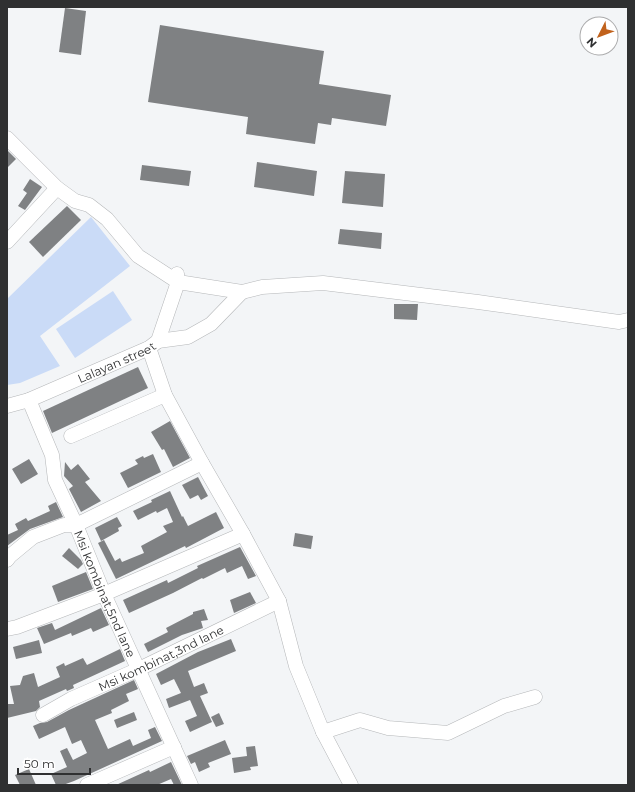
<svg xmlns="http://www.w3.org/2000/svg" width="635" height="792" font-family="Montserrat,sans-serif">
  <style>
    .green { fill: #cadbf7 }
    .building { fill: #7f8183 }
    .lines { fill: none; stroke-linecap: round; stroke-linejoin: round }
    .minor-casing { stroke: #b5b7b9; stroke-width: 15 }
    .minor { stroke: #fff; stroke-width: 14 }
    .labels { text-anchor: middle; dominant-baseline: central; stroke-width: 3.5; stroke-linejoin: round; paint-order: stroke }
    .street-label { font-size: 12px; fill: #2f3031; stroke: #fff }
  </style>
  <rect width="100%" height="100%" fill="#f3f5f7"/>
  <g class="green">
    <path d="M91,217L130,266L40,336L60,366L20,383L7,385V299Z"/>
    <path d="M113,291L132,320L75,358L56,329Z"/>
  </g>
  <g class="building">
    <path d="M65,8L86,11L81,55L59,52Z"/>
    <path d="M160,25L324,51L319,84L391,95L386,126L332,118L331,125L318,123L315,144L246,134L248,117L148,102Z"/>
    <path d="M7,150L16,159L7,168Z"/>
    <path d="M257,162L317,171L314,196L254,187Z"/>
    <path d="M142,165L191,171L189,186L140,180Z"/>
    <path d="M345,171L385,174L383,207L342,203Z"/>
    <path d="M30,179L42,187L25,210L18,206L27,193L23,190Z"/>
    <path d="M67,206L81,220L43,257L29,242Z"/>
    <path d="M340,229L382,233L381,249L338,244Z"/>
    <path d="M394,304H418L417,320L394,319Z"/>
    <path d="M138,367L148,388L52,433L43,411Z"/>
    <path d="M170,421L190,458L173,467L164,449L162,450L151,432Z"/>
    <path d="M153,454L161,472L128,488L120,473L138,464L135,460L143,456L144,458Z"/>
    <path d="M29,459L38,474L21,484L12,469Z"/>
    <path d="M65,462L71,470L78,464L90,479L85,482L101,501L81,512L69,489L73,486L64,476Z"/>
    <path d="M198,477L208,496L201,500L198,495L190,499L182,485Z"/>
    <path d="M170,491L182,517L183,516L188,526L216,512L224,528L186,548L185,546L116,579L98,543L104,540L115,561L120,558L122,562L144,553L141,546L167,532L163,526L173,522L167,508L157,513L156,511L138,520L133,511L152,502L151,500Z"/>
    <path d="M56,502L63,517L30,529L7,546V535L18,530L15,524L26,518L28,521L50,511L48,506Z"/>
    <path d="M117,517L122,526L118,528L119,531L101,541L95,528Z"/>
    <path d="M295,533L313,536L311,549L293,546Z"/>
    <path d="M240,547L256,576L248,579L242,566L227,573L225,568L203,579L202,578L173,593L129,613L123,600L167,580L168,583L198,568L197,566Z"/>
    <path d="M69,548L81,560L83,564L78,569L62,556Z"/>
    <path d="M86,572L93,589L58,602L52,586Z"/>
    <path d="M250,592L256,603L234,613L230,600Z"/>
    <path d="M101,608L109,625L93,632L91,628L72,636L71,633L44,644L37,628L52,623L55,630Z"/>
    <path d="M204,609L208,620L201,621L203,628L182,635L148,652L144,644L168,632L166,628L193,614V612Z"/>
    <path d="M231,639L236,651L188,671L194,687L204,683L208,693L200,696L212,722L190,732L185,721L197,716L190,700L169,708L166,699L181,693L174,679L161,685L156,674L198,652Z"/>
    <path d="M39,640L42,653L16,659L13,647Z"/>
    <path d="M120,649L125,661L73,685L74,688L67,691L66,689L39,701L40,707L36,711L7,718V704H14L10,686L20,685L23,676L34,673L38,687L60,677L56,667L64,663L65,666L83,658L87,665Z"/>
    <path d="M134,680L138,689L126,694L129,701L111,710L112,713L95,720L108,749L130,739L133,746L151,738L148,730L155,727L162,741L74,781L63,785H56L51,774L67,767L60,751L67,748L73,760L87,753L81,740L72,744L65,727L39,739L33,726L40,723L47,722L69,710Z"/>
    <path d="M134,712L137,720L117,728L114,720Z"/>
    <path d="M219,713L224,724L216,727L211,717Z"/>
    <path d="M225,740L231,754L208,763L210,767L199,772L195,762L191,764L187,756Z"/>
    <path d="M255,746L258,766L250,767L251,770L234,773L232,758L247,756L246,747Z"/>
    <path d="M171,762L182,785H174L171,779L157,785H116L149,770L150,772Z"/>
    <path d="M29,769L36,785H20L15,775Z"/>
  </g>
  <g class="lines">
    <defs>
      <g id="minor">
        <path d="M7,138L57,188L75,201L89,205L107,219L138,256L178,282L242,292L262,287L323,283L478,302L619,322L628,320"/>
        <path d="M7,242L57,188"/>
        <path d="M158,341L188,337L211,324L242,292"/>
        <path d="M149,348L165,395L202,463L243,534L279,601L296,666L323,732L351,785"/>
        <path id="s1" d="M29,400L52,455L55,480L76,525L104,594L191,785"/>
        <path id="s2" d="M7,406L29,400L149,348L158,341L178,282L177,274"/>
        <path d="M71,436L165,395"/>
        <path d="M7,560L10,556L33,537L64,525H76L202,463"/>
        <path d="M7,629L17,627L104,594L243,534"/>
        <path id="s3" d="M43,715L71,699L139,669L279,601"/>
        <path d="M323,732L360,720L388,728L448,733L504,706L535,697"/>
        <path d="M87,785L174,747"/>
      </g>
    </defs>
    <use href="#minor" class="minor-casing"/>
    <use href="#minor" class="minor"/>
  </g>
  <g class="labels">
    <g class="street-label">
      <text stroke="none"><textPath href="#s2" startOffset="118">Lalayan street</textPath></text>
      <text stroke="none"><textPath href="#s1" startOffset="209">Msi kombinat,5nd lane</textPath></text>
      <text stroke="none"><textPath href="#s3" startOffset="131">Msi kombinat,3nd lane</textPath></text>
    </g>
  </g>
  <rect width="635" height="792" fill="none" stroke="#2f3031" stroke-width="16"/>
  <g transform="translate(599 36) rotate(228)"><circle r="19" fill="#ffffff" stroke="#acacad"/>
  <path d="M0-3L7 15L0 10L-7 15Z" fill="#c1621c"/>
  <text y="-6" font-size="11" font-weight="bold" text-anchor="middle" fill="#2f3031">N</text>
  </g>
  <path d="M18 768v6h72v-6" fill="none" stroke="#2f3031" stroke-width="2"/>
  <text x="24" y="768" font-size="12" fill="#2f3031" stroke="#ffffff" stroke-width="3" paint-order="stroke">50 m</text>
</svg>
